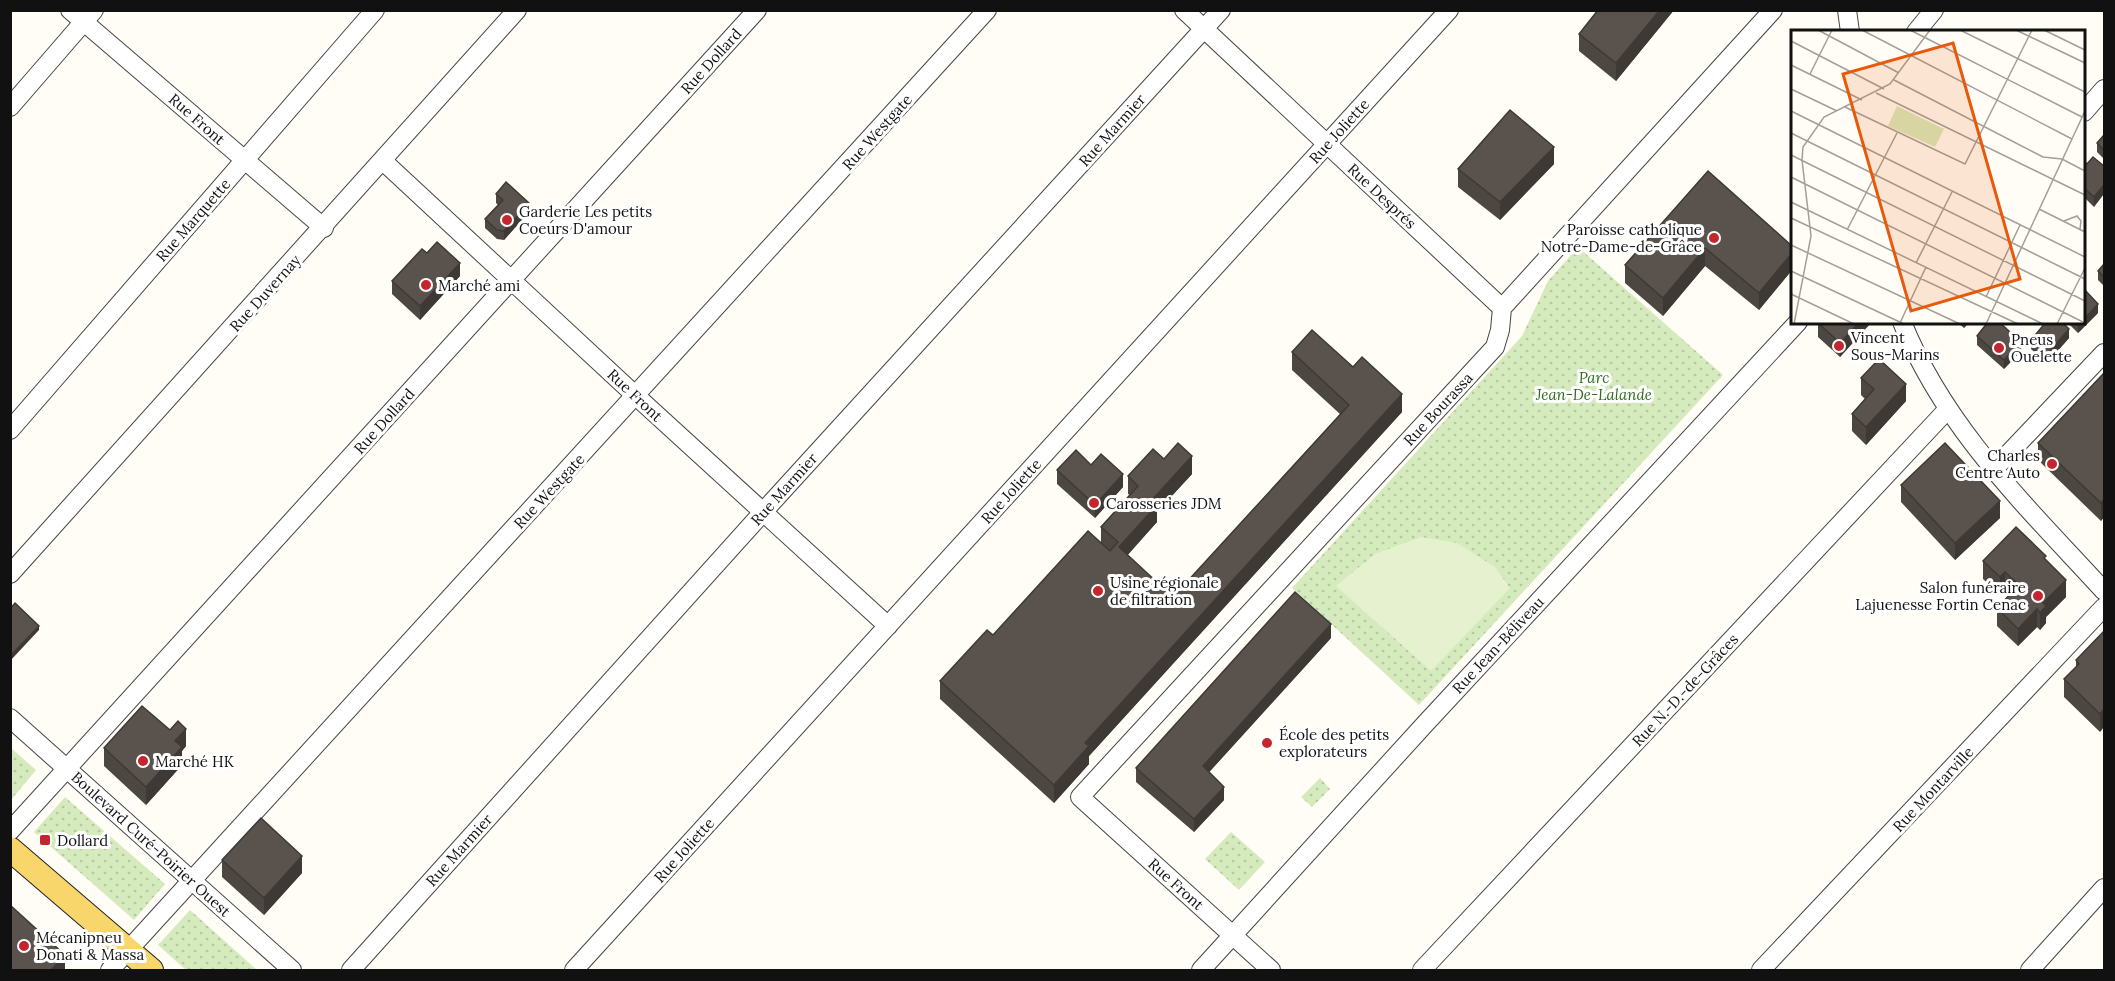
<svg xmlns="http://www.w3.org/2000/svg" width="2115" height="981" font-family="Lora,serif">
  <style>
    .green { fill: url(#green-dots) }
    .pitch { fill: #e6f2cf }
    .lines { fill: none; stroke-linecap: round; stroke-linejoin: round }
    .minor-casing { stroke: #444; stroke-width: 20 }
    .major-casing { stroke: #222; stroke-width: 26 }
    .minor { stroke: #fff; stroke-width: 18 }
    .major { stroke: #f9d66b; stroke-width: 24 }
    .wall { fill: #4d4742 }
    .shaded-wall { fill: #3f3936 }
    .building { fill: #5a524d; stroke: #3f3936; stroke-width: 1.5 }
    .poi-dot { fill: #c4262e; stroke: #fff; stroke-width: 2 }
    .labels { text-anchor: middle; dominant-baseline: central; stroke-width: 6; stroke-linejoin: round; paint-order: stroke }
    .street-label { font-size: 15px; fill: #111; stroke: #fff }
    .poi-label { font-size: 15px; fill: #111; stroke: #fff; text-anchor: start }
    .park-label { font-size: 15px; font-style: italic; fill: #2f6b1f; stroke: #fff }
    .inset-road { fill: none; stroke: #a09f9a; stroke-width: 1.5 }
    .view { fill: #e8590c; fill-opacity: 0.15; stroke: #e8590c; stroke-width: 3 }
    .inset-edge { fill: none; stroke: #111; stroke-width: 3 }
  </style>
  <defs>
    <pattern id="green-dots" width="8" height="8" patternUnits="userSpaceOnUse" patternTransform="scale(1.5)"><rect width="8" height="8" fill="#d5ebbd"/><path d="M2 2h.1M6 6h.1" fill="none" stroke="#b6c8a1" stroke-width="1.8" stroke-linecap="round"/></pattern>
  </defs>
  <rect width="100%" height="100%" fill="#fffdf5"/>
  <g class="green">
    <path d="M1578,247L1723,375L1419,705L1292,588L1522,336L1548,281Z"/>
    <path d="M11,748L36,770L11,800Z"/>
    <path d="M1320,778L1330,789L1312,807L1301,797Z"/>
    <path d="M65,797L165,884L134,920L34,832Z"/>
    <path d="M1231,832L1265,862L1239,890L1205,859Z"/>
    <path d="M190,910L257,970H186L158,945Z"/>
  </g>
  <path class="pitch" d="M1421,537L1457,543L1495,567L1510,588L1431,671L1336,586L1375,554Z"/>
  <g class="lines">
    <defs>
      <g id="minor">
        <path d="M70,10L324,228"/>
        <path d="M1184,10L1502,308"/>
        <path d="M1847,10L1850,32"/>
        <path d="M1916,32L1934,10"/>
        <path d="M10,107L94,10"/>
        <path d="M2084,112L2104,89"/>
        <path d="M383,161L636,396L888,626"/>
        <path d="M1902,322C1945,429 2028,508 2104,591"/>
        <path d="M10,430L375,10"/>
        <path d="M1993,470L2104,353"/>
        <path d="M10,574L517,10"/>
        <path d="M10,718L292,970"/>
        <path d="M10,831L757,10"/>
        <path d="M110,970L987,10"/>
        <path d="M351,970L773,501L1221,10"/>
        <path d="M574,970L1449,10"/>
        <path d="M1201,970L1425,724L1798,322"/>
        <path d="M1271,970L1080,797L1495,347L1500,330L1502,308L1773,10"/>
        <path d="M1422,970L1947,410"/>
        <path d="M1761,970L2104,607"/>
        <path d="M2030,970L2104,888"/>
      </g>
      <path id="major" d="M10,849L151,970"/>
    </defs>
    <use href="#minor" class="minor-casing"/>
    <use href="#major" class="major-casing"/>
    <use href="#minor" class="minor"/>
    <use href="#major" class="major"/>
  </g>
  <g class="wall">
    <path d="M1598,10H1674L1616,81L1579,51V34Z"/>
    <path d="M2104,135V159L2097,152V143Z"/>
    <path d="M2084,161L2087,164L2104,166L2094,207L2084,197Z"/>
    <path d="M1554,164L1500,220L1458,187V169Z"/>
    <path d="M1708,171L1792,246V270L1759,310L1705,266L1663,316L1625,283V265Z"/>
    <path d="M496,194L529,212L504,240L497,239L485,228V219L498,205L496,203Z"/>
    <path d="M427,253L460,276L420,320L392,294V281Z"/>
    <path d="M2104,264V286L2098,280V271Z"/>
    <path d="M2098,313L2078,333L2067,322H2084Z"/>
    <path d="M1871,322L1840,357L1818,337V323Z"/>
    <path d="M1957,322H1969L1964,328Z"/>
    <path d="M1977,336L2021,351L2004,369L1977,345Z"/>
    <path d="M2069,338L2047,363L2031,349V340Z"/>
    <path d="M1292,352L1402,412L1089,756V764L1054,803L940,699V681L1101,542V527L1130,495L1128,494V476L1164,459L1192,474L1157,512V522L1127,555L1173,597L1340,414L1292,370Z"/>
    <path d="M2104,376V517L2101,521L2038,460V443Z"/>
    <path d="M1861,378L1906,401L1866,445L1852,431V414L1865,399L1861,395Z"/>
    <path d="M1091,465L1123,487L1095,518L1057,484V470Z"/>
    <path d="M1901,485L2000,518L1955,560L1901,502Z"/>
    <path d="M2046,560L2066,597L2046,617V623L2040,630L2037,627L2018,646L1997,626V608L2010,594L2005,590L2000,595L1983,579V561Z"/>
    <path d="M2104,631L2100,732L2064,697V679L2076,667V660Z"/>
    <path d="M1331,638L1209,772L1224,800L1194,832L1136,782V768Z"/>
    <path d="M186,746L182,751V765L146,805L104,766V748Z"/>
    <path d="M222,860L302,873L264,915L222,877Z"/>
  </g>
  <g class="shaded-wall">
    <path d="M1660,10H1674L1616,81V63Z"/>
    <path d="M1554,147V164L1500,220V202Z"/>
    <path d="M2104,185V194L2094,207V197Z"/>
    <path d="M529,203V212L504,240V231Z"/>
    <path d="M1705,248V266L1663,316V298Z"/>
    <path d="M1792,253V270L1759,310V293Z"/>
    <path d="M460,263V276L420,320V306Z"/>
    <path d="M2098,304V313L2078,333V324L2080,322H2084V319Z"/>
    <path d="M1859,322L1871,323L1840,357V343Z"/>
    <path d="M1964,322H1969L1964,328Z"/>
    <path d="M2069,329V338L2047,363V354Z"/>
    <path d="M2021,342V351L2004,369V360Z"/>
    <path d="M1906,384V401L1866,445V427Z"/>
    <path d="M1402,394V412L1089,756V764L1054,803V785L1085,743Z"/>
    <path d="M1192,456V474L1157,512V522L1119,565V547L1152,500Z"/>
    <path d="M1123,474V487L1095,518V505Z"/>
    <path d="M2104,499V517L2101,521V503Z"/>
    <path d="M2000,501V518L1955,560V543Z"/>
    <path d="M2005,572V590L2000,595V577Z"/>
    <path d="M2066,580V597L2046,617V623L2040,630V613L2043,603Z"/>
    <path d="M2037,609V627L2018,646V629Z"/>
    <path d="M1331,624V638L1203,779V766Z"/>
    <path d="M39,626V630L10,661V656Z"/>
    <path d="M2104,709V727L2100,732V714Z"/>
    <path d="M186,729V746L182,751V765L146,805V787L175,741Z"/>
    <path d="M1224,787V800L1194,832V819Z"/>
    <path d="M302,856V873L264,915V898Z"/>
    <path d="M65,955V970H51Z"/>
  </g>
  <g class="building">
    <path d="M1598,10H1660L1616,63L1579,34Z"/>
    <path d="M1510,110L1554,147L1500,202L1458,169Z"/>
    <path d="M2104,135V150L2097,143Z"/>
    <path d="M2093,157L2104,166V185L2094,197L2084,188V161L2087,164Z"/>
    <path d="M1708,171L1792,246V253L1759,293L1705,248L1663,298L1625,265Z"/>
    <path d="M506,182L529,203L504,231L497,230L485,219L503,200L496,194Z"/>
    <path d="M437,242L460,263L420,306L392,281L422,249L427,253Z"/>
    <path d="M2104,264V277L2098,271Z"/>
    <path d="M2084,289L2098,304L2084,319Z"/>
    <path d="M1819,322H1859L1840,343L1818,323Z"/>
    <path d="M1988,322H1999L2021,342L2004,360L1977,336Z"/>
    <path d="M2046,322H2062L2069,329L2047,354L2031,340Z"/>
    <path d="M1312,330L1353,367L1362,357L1402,394L1085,743L1089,746L1054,785L940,681L987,630L993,635L1088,531L1110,551L1118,542L1101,527L1138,486L1128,476L1153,449L1164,459L1178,443L1192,456L1152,500L1157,505L1119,547L1173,597L1349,405L1292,352Z"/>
    <path d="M1879,359L1906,384L1866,427L1852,414L1874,389L1861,378Z"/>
    <path d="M2103,374L2104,376V499L2101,503L2038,443Z"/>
    <path d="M1945,443L2000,501L1955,543L1901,485Z"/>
    <path d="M1076,450L1091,465L1101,454L1123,474L1095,505L1057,470Z"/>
    <path d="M2016,527L2046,556L2044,558L2066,580L2043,603L2046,606L2040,613L2037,609L2018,629L1997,608L2019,585L2005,572L2000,577L1983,561Z"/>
    <path d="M1295,592L1331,624L1203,766L1224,787L1194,819L1136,768Z"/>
    <path d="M15,603L39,626L10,656V609Z"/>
    <path d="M2104,631V709L2100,714L2064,679L2079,664L2076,660Z"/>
    <path d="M142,706L170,730L178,721L186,729L175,741L182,747L146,787L104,748Z"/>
    <path d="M261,818L302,856L264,898L222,860Z"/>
    <path d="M10,905L65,955L51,970H10Z"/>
  </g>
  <g class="poi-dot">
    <circle cx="507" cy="220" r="6"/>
    <circle cx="1714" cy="238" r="6"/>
    <circle cx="426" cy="285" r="6"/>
    <circle cx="1839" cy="346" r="6"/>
    <circle cx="1999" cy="348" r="6"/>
    <circle cx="2052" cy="464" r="6"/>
    <circle cx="1094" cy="503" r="6"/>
    <circle cx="1098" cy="591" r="6"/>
    <circle cx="2038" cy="596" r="6"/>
    <circle cx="1267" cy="743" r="6"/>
    <circle cx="143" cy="761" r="6"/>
    <rect x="39" y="834" width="12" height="12" rx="3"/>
    <circle cx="24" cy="946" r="6"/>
  </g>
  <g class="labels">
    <g class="street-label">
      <text transform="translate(711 61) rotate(-48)">Rue Dollard</text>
      <text transform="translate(197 119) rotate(41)">Rue Front</text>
      <text transform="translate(1112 130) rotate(-48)">Rue Marmier</text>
      <text transform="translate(1339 131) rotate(-48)">Rue Joliette</text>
      <text transform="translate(877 132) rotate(-48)">Rue Westgate</text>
      <text transform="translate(1382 196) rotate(43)">Rue Després</text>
      <text transform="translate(193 220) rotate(-49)">Rue Marquette</text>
      <text transform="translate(265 293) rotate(-48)">Rue Duvernay</text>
      <text transform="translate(635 395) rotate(43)">Rue Front</text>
      <text transform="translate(1438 409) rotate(-47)">Rue Bourassa</text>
      <text transform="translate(384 421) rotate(-48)">Rue Dollard</text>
      <text transform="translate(784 489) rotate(-48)">Rue Marmier</text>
      <text transform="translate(549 491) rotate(-47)">Rue Westgate</text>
      <text transform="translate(1011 491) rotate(-48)">Rue Joliette</text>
      <text transform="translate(1498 645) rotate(-47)">Rue Jean-Béliveau</text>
      <text transform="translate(1685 690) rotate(-47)">Rue N.-D.-de-Grâces</text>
      <text transform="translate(1933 789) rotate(-47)">Rue Montarville</text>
      <text transform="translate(151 844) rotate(42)">Boulevard Curé-Poirier Ouest</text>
      <text transform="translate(459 850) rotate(-48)">Rue Marmier</text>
      <text transform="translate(684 850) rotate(-48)">Rue Joliette</text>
      <text transform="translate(1176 884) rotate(42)">Rue Front</text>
    </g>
    <g class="poi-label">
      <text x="519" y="211">Garderie Les petits<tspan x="519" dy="17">Coeurs D'amour</tspan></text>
      <text x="1702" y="229" text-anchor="end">Paroisse catholique<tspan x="1702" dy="17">Notre-Dame-de-Grâce</tspan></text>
      <text x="438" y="285">Marché ami</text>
      <text x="1851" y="337">Vincent<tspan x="1851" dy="17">Sous-Marins</tspan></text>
      <text x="2011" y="339">Pneus<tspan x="2011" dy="17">Ouelette</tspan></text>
      <text x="2040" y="455" text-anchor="end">Charles<tspan x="2040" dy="17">Centre Auto</tspan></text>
      <text x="1106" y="503">Carosseries JDM</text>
      <text x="1110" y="582">Usine régionale<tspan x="1110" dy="17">de filtration</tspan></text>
      <text x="2026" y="587" text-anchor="end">Salon funéraire<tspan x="2026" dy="17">Lajuenesse Fortin Cenac</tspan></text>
      <text x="1279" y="734">École des petits<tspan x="1279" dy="17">explorateurs</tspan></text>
      <text x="155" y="761">Marché HK</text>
      <text x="57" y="840">Dollard</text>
      <text x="36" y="937">Mécanipneu<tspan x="36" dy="17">Donati &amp; Massa</tspan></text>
    </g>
    <g class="park-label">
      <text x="1594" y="377">Parc<tspan x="1594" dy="17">Jean-De-Lalande</tspan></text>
    </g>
  </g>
  <g transform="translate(1791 30)">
    <rect width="294" height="294" fill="#fffdf5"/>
    <path d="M106,76L153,99L144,117L97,96Z" fill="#d5ebbd"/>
    <path class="inset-road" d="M27,0L108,43M71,0L281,109M119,0L291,87M169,0L294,62M225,0L294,33M253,0L294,20M0,11L93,59M0,35L71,70M19,44L41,0M103,50L252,127L271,129L294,141M0,59L46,81M85,63L294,165M54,77L174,134L241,0M0,81L294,227M0,103L294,249M0,125L294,271M0,147L294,293M0,172L252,294M248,179L294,202M0,188L227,294M273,191L286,186L290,191L289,199M56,200L106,103M0,215L169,294M125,233L161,162M0,241L113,294M0,264L63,294M195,267L229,195M109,293L135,237M3,294L20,206L11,130L12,117L33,87L99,54L139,0M195,294L294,81M266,294L294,238"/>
    <path class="view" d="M162,13L229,249L120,281L52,44Z"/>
    <rect width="294" height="294" class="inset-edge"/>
  </g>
  <rect width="2115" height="981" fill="none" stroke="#111111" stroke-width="24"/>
</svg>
